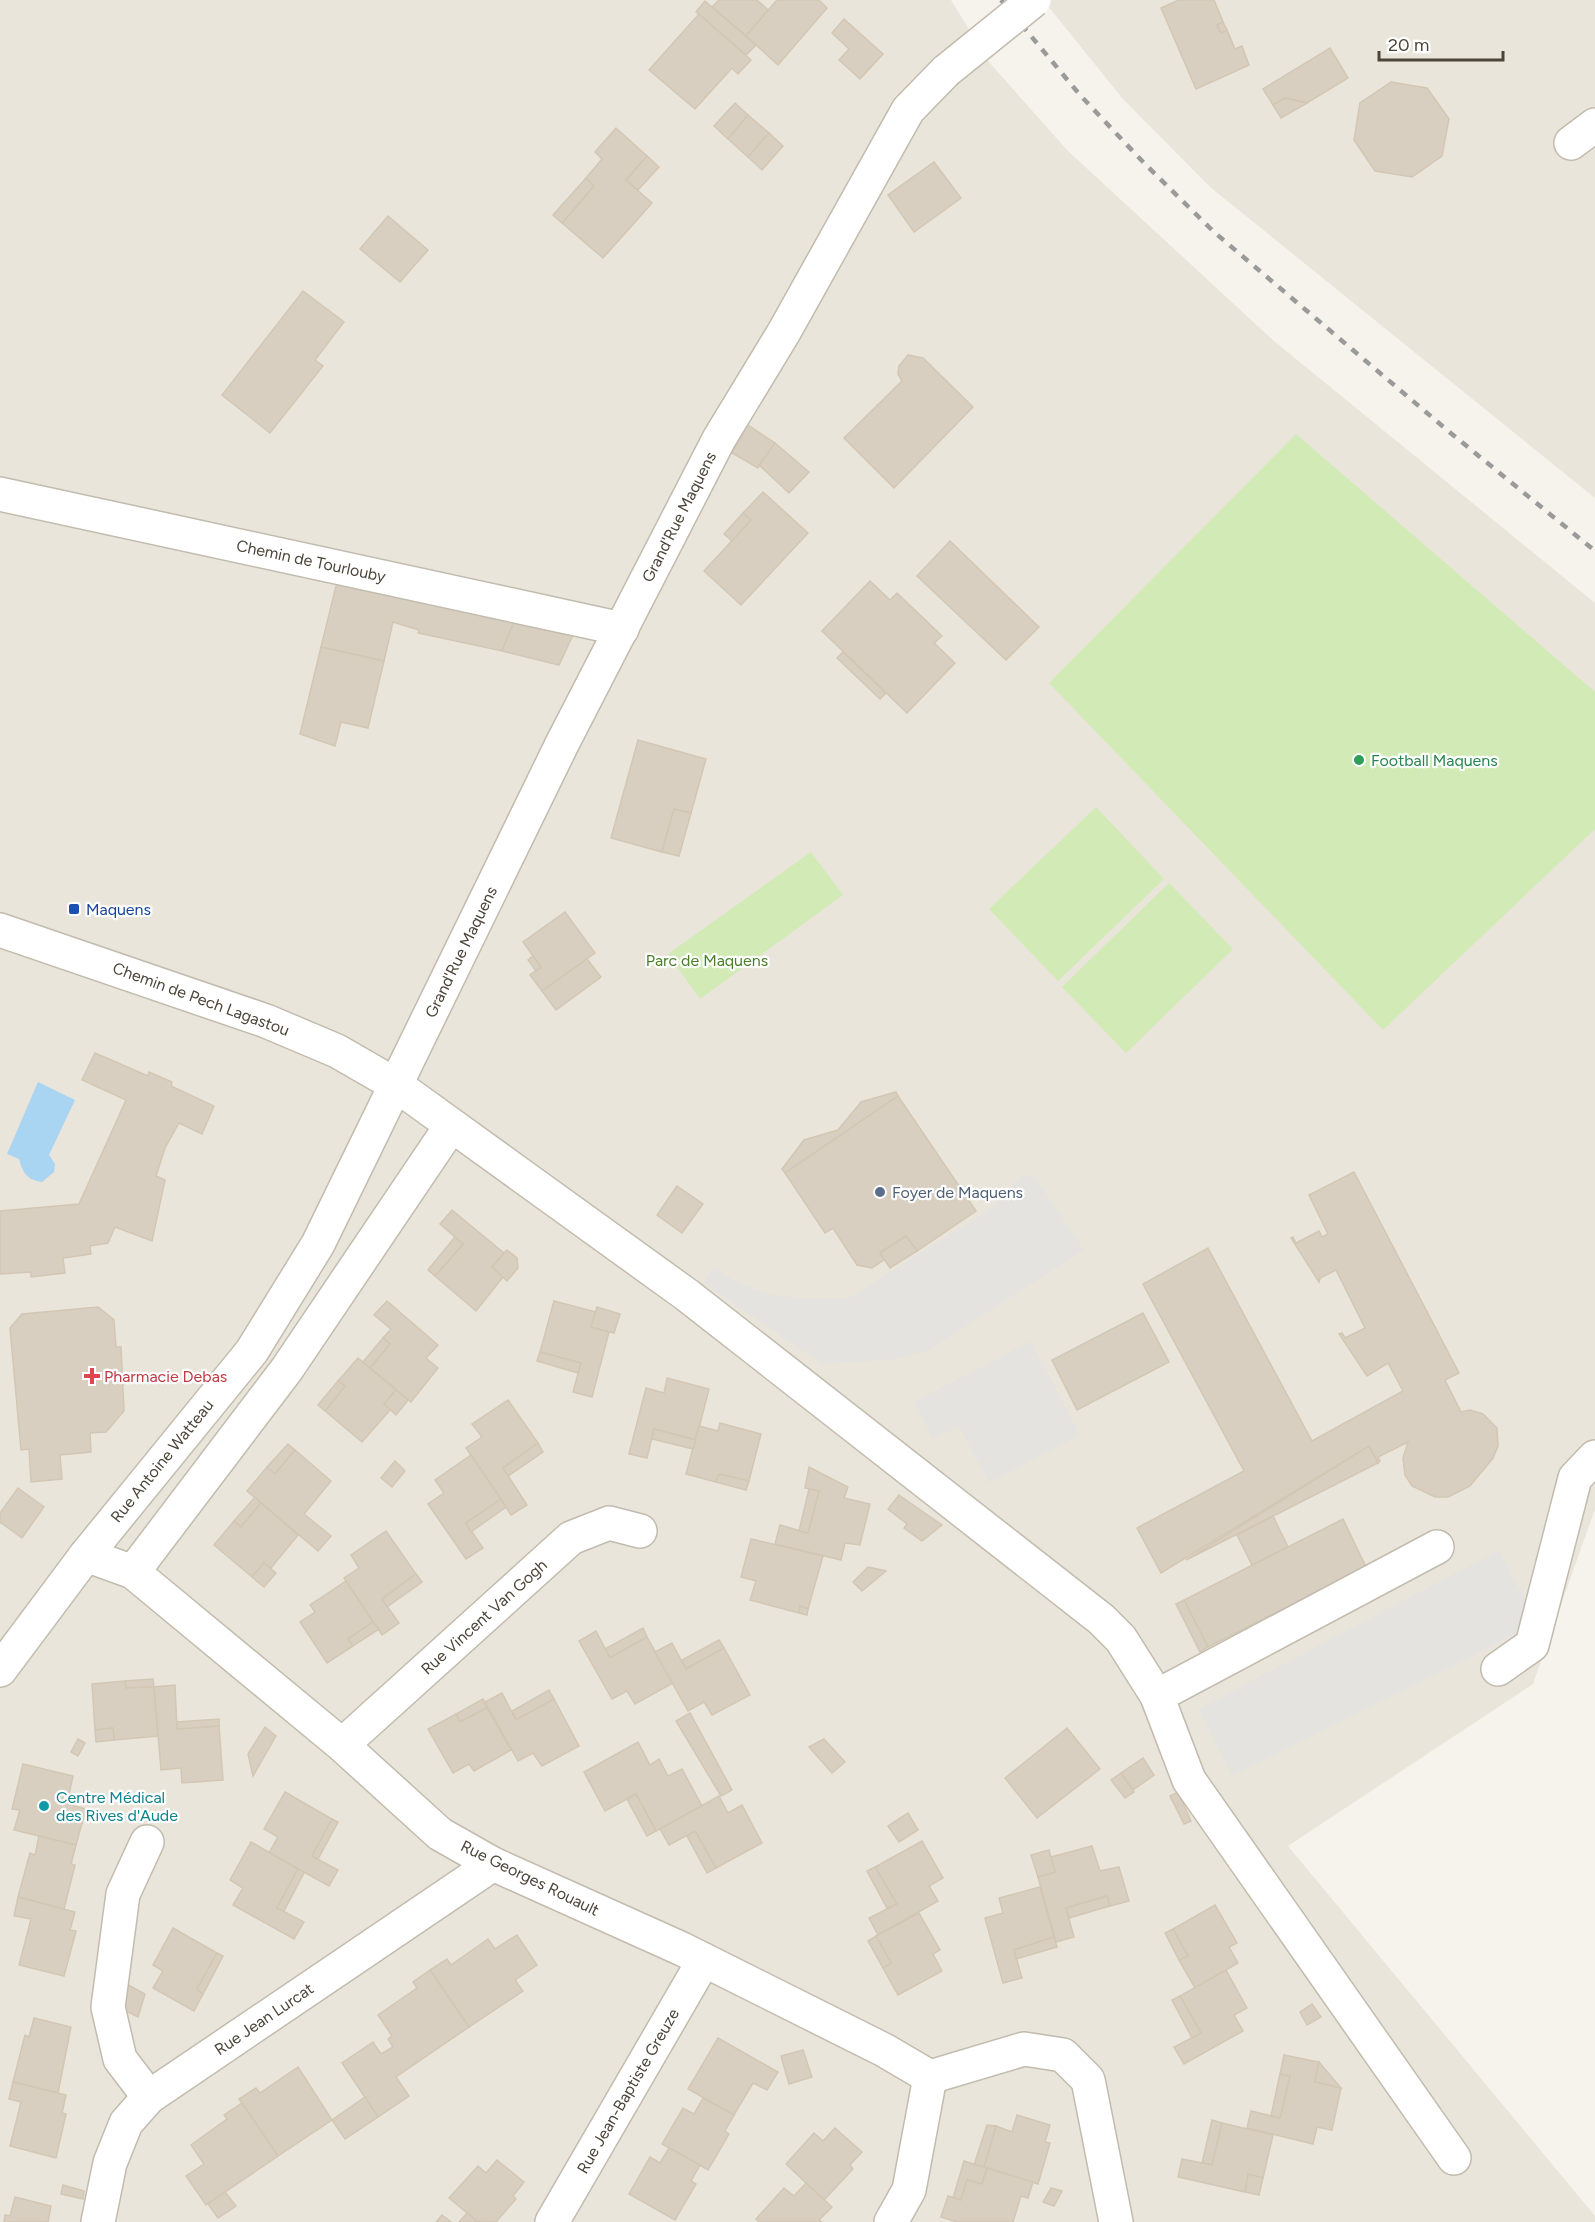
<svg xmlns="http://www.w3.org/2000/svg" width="1595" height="2222" font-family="Figtree,sans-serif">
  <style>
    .residential { fill: #eae5da }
    .green { fill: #d2eab5 }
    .parking { fill: #e5e3e0 }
    .water { fill: #a9d4f2 }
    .building { fill: #d8cfc1; stroke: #d3c7b4; stroke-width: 1.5 }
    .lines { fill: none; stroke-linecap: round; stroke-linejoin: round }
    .minor-casing { stroke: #c2bbae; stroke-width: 36 }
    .minor { stroke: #fff; stroke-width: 33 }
    .rail { stroke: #9a9a9a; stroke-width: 4.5; stroke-dasharray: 8 8; stroke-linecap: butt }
    .minor-bridge-casing { stroke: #c2bbae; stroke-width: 36; stroke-linecap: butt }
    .minor-bridge { stroke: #fff; stroke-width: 33 }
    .leisure-dot { fill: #2e9e5b; stroke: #fff; stroke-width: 2 }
    .transit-dot { fill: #1a4fb4; stroke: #fff; stroke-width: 2 }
    .service-dot { fill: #5c6f8a; stroke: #fff; stroke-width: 2 }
    .health-dot { fill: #e0444e; stroke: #fff; stroke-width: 2 }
    .culture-dot { fill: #0f9aa8; stroke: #fff; stroke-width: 2 }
    .labels { text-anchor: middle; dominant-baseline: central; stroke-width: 4.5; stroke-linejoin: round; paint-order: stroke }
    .street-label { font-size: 16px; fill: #4b4439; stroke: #fff }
    .leisure-label { font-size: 16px; fill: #27864d; stroke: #fff; text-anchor: start }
    .transit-label { font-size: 16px; fill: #164399; stroke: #fff; text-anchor: start }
    .park-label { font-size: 16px; fill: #4a7f2a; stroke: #fff }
    .service-label { font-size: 16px; fill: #4e5e75; stroke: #fff; text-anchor: start }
    .health-label { font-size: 16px; fill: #be3a42; stroke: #fff; text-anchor: start }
    .culture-label { font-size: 16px; fill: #0d838f; stroke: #fff; text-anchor: start }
  </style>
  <rect width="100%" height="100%" fill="#f6f3ec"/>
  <g class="residential">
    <path d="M0,0H951L989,62L1067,150L1274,341L1595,603V1509L1533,1684L1288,1846L1595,2216V2222H0Z"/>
    <path d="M1043,0H1595V498L1210,187L1123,99Z"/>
  </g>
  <g class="green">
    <path d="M1296,434L1595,692V829L1383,1030L1049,683Z"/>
    <path d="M1096,807L1164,879L1058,981L989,909Z"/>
    <path d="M811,852L843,895L700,999L668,954Z"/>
    <path d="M1169,883L1233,949L1126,1053L1062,987Z"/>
  </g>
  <g class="parking">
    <path d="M1023,1174L1036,1179L1084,1250L926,1352L888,1360L822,1364L703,1283L714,1267L733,1280L767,1294L805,1299L849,1298L989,1210Z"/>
    <path d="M1031,1341L1080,1435L989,1483L959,1426L933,1439L914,1402Z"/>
    <path d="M1499,1550L1536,1622L1473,1656L1232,1776L1198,1709Z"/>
  </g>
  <path class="water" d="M38,1082L75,1100L49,1155L55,1164L54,1172L42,1182C27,1180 23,1173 19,1159L7,1154Z"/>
  <g class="building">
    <path d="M719,0H757L768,10L746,36L712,7Z"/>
    <path d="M777,0H819L827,8L778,65L746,36Z"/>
    <path d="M1179,0H1214L1223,22L1217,25L1221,33L1227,30L1235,49L1242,46L1249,65L1196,89L1161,8Z"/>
    <path d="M705,1L756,45L746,55L696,12Z"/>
    <path d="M699,14L751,60L738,74L732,68L695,109L649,70Z"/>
    <path d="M844,19L883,54L860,79L839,60L849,49L832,33Z"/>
    <path d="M1223,22L1227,30L1221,33L1217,25Z"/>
    <path d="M1330,48L1348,78L1307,103L1285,98L1273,105L1263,89Z"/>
    <path d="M1391,82L1427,88L1449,119L1442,156L1412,177L1375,171L1354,140L1360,103Z"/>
    <path d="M1285,98L1307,103L1281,118L1273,105Z"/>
    <path d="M735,103L748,115L728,139L714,126Z"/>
    <path d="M748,115L769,133L748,157L728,139Z"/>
    <path d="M616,128L647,156L626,180L652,203L603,258L562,223L594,186L586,178L602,159L595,152Z"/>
    <path d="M769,133L783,146L762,170L748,157Z"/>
    <path d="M647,156L659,167L638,190L626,180Z"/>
    <path d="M934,162L961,198L914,232L888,195Z"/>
    <path d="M586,178L594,186L562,223L553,215Z"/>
    <path d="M388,216L428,250L400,282L360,249Z"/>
    <path d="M303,291L344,322L315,360L323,366L270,433L222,395Z"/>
    <path d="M908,355L923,358L973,407L894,488L844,438L902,381L898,374L899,366Z"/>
    <path d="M748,425L775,443L758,468L732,453Z"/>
    <path d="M775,443L809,472L789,493L759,465Z"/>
    <path d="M763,492L808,533L741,605L704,571L751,520L743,513Z"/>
    <path d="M743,513L751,520L732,541L724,534Z"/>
    <path d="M950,541L1039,627L1006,660L917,576Z"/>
    <path d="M870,581L890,600L897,593L942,636L934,643L955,663L907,713L822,631Z"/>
    <path d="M337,582L514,622L502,651L418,633L419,630L393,622L384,661L321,647Z"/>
    <path d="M514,622L573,635L559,665L502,651Z"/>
    <path d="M321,647L384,661L368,728L341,722L335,746L300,734Z"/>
    <path d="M843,652L886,693L880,699L837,658Z"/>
    <path d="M638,740L706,759L691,813L674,809L662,852L611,838Z"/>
    <path d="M674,809L691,813L679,856L662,852Z"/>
    <path d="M565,912L595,953L542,991L530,975L541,967L523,942Z"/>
    <path d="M533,956L541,967L536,971L528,960Z"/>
    <path d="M587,959L601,977L556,1010L542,991Z"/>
    <path d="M95,1053L148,1076L149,1072L172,1082L171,1086L214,1106L202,1134L179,1123L165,1148L156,1176L165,1180L152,1241L115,1227L108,1243L90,1246L91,1254L63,1258L65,1273L31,1277V1272L0,1274V1211L79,1204L126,1100L82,1080Z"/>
    <path d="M896,1092L898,1096L785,1173L782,1169L804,1140L838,1130L861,1102Z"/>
    <path d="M898,1096L976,1211L917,1251L906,1236L880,1253L885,1259L872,1268L857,1265L833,1228L825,1233L785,1173Z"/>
    <path d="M1354,1172L1459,1373L1445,1380L1461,1412L1470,1410L1483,1414L1497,1428L1498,1446L1493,1458L1470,1486L1448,1497H1435L1412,1486L1405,1475L1403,1458L1408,1442L1378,1457L1380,1461L1378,1463L1369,1446L1161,1573L1137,1528L1244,1471L1143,1284L1208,1248L1312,1441L1403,1391L1388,1363L1367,1376L1339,1334L1342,1333L1345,1338L1365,1328L1336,1270L1320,1278L1319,1282L1291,1238L1293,1237L1296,1243L1319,1231L1322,1237L1328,1234L1309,1195Z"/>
    <path d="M677,1186L703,1204L682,1233L657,1215Z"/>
    <path d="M452,1210L504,1253L492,1267L503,1277L476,1311L435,1276L463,1244L440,1224Z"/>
    <path d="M906,1236L917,1251L890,1268L880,1253Z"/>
    <path d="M455,1237L463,1244L435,1276L428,1270Z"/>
    <path d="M507,1250L517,1258L518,1268L507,1281L492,1267Z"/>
    <path d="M387,1301L438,1345L426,1358L438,1368L411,1402L370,1368L390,1344L383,1338L391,1329L374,1315Z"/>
    <path d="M554,1301L596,1312L591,1327L609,1332L592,1397L573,1392L581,1363L540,1352Z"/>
    <path d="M98,1307L114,1320L116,1347H121L124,1411L106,1432L90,1433L91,1452L60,1455L62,1479L31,1482L29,1449L21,1450L10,1328L22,1314Z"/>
    <path d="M597,1307L620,1314L614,1333L591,1327Z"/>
    <path d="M1143,1313L1169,1362L1077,1410L1052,1360Z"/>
    <path d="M383,1338L390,1344L370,1368L363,1362Z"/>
    <path d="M540,1352L581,1363L578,1373L537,1361Z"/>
    <path d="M358,1358L396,1390L384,1404L391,1409L362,1442L325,1411L345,1386L338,1381Z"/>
    <path d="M667,1378L709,1389L696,1440L654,1429L647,1458L629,1454L646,1388L664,1393Z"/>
    <path d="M338,1381L345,1386L325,1411L318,1405Z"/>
    <path d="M396,1390L408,1400L396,1415L384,1404Z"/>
    <path d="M508,1400L538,1443L503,1468L527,1505L511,1515L466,1448L482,1437L472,1424Z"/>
    <path d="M720,1423L761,1434L749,1481L719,1474L716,1482L686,1474L699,1426L718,1431Z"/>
    <path d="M654,1429L696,1440L693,1449L652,1439Z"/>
    <path d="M538,1443L543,1452L508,1476L503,1468Z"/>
    <path d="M288,1444L295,1450L275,1474L267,1467Z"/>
    <path d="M1369,1446L1378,1463L1186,1560Z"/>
    <path d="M295,1450L331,1481L304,1514L331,1536L318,1551L247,1491L267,1467L275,1474Z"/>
    <path d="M471,1455L501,1499L466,1523L483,1548L466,1559L428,1504L444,1493L435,1480Z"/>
    <path d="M395,1461L405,1471L392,1487L381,1478Z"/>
    <path d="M809,1467L848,1487L844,1498L870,1504L860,1545L845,1543L841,1560L775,1544L780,1525L808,1533L819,1491L805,1488Z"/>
    <path d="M719,1474L749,1481L746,1490L716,1482Z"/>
    <path d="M18,1488L44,1507L22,1538L0,1522V1513Z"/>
    <path d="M809,1489L819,1491L808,1533L799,1531Z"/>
    <path d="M899,1495L919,1509L942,1525L922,1541L904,1528L907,1524L888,1509Z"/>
    <path d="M255,1497L261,1503L241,1527L234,1521Z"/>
    <path d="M501,1499L506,1507L471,1532L466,1523Z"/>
    <path d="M261,1503L298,1535L271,1568L264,1563L252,1577L214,1545L234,1521L241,1527Z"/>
    <path d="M1273,1516L1288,1547L1252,1565L1237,1535Z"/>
    <path d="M1343,1519L1366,1567L1208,1647L1184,1600Z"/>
    <path d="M386,1531L416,1574L382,1599L399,1623L382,1635L344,1578L359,1568L351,1555Z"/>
    <path d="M751,1539L823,1556L808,1609L800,1606L799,1613L750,1600L756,1581L741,1577Z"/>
    <path d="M264,1563L276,1573L264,1587L252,1577Z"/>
    <path d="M868,1567L886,1571L862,1591L853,1582Z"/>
    <path d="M416,1574L422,1582L387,1607L382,1599Z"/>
    <path d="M346,1581L373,1622L348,1639L353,1646L327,1663L300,1622L315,1612L310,1605Z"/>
    <path d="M1184,1600L1208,1647L1200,1652L1176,1604Z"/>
    <path d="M800,1606L808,1609L807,1615L799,1613Z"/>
    <path d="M373,1622L379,1629L353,1646L348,1639Z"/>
    <path d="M643,1628L647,1637L610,1658L605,1649Z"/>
    <path d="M596,1631L610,1658L647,1637L673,1683L635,1704L627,1691L612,1699L579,1641Z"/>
    <path d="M719,1640L724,1648L686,1669L682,1660Z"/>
    <path d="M672,1643L686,1669L724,1648L750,1695L712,1715L704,1702L688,1711L655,1652Z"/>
    <path d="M153,1679L154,1687L126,1688L125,1681Z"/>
    <path d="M125,1681L126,1688L154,1687L158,1736L114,1740L113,1728L95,1730L92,1684Z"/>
    <path d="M175,1685L177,1729L219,1726L223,1780L182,1783L181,1768L161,1770L154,1687Z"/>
    <path d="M549,1690L554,1699L516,1720L512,1711Z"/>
    <path d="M502,1693L516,1720L554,1699L579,1746L542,1766L533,1753L518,1761L485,1702Z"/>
    <path d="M483,1699L487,1708L460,1722L456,1714Z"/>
    <path d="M487,1708L511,1750L474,1771L469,1764L453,1773L428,1729L456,1714L460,1722Z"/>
    <path d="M690,1713L732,1790L721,1796L676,1721Z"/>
    <path d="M219,1719V1726L177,1729V1722Z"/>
    <path d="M265,1727L276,1736L253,1776L248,1754Z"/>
    <path d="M113,1728L114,1740L96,1742L95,1730Z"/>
    <path d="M1067,1728L1100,1769L1037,1818L1005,1778Z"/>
    <path d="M78,1739L85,1743L78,1756L71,1752Z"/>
    <path d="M824,1739L845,1762L832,1773L809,1747Z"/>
    <path d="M638,1742L650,1765L659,1759L668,1776L682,1769L702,1806L656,1831L636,1794L605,1811L584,1772Z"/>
    <path d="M1143,1758L1154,1775L1133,1790L1121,1773Z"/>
    <path d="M23,1764L73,1776L67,1804L86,1809L76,1845L14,1830L20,1810L12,1809Z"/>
    <path d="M1121,1773L1134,1792L1125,1798L1111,1780Z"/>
    <path d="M285,1792L332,1819L312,1856L338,1870L329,1886L269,1853L278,1837L264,1829Z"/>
    <path d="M1178,1792L1191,1821L1184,1824L1170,1796Z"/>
    <path d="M636,1794L656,1831L647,1836L627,1799Z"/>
    <path d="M719,1796L728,1813L742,1805L762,1843L716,1868L695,1831L669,1845L660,1829Z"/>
    <path d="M908,1813L918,1830L899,1842L888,1826Z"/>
    <path d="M332,1819L338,1822L318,1859L312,1856Z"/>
    <path d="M695,1831L716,1868L707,1873L687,1836Z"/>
    <path d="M39,1836L76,1845L71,1864L75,1865L64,1909L18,1897L30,1853L35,1855Z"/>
    <path d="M922,1841L943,1878L929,1886L938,1901L878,1935L869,1918L897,1904L875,1867Z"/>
    <path d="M251,1842L298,1869L277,1908L304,1922L294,1939L233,1905L243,1888L230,1880Z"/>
    <path d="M1092,1846L1100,1871L1119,1867L1129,1901L1110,1906L1107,1896L1066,1908L1074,1937L1056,1942L1038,1877L1055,1872L1051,1857Z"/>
    <path d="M1049,1850L1055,1872L1038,1877L1031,1855Z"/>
    <path d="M875,1867L897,1904L887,1908L867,1871Z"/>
    <path d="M298,1869L304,1873L284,1911L277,1908Z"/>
    <path d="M1040,1887L1054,1937L1014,1950L1022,1978L1003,1983L985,1918L1003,1913L999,1898Z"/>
    <path d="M1107,1896L1110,1906L1069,1918L1066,1908Z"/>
    <path d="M18,1897L75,1912L70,1930L76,1931L64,1976L19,1965L31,1919L14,1916Z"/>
    <path d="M1215,1905L1237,1943L1229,1947L1238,1963L1195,1988L1179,1960L1188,1956L1173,1929Z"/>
    <path d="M919,1913L940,1950L933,1954L942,1971L898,1995L883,1968L891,1963L876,1936Z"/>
    <path d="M173,1928L217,1953L197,1989L203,1994L194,2011L153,1988L163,1971L153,1965Z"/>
    <path d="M1173,1929L1188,1956L1179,1960L1165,1933Z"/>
    <path d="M517,1935L537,1965L515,1980L523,1991L469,2027L430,1970L447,1959L451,1965L488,1939L495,1949Z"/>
    <path d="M876,1936L891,1963L883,1968L868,1941Z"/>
    <path d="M1054,1937L1057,1947L1016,1959L1014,1950Z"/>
    <path d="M217,1953L223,1956L203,1994L197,1989Z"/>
    <path d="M430,1970L469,2027L396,2077L409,2096L378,2117L342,2063L373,2042L381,2054L393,2047L388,2039L392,2036L378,2015L417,1988L413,1982Z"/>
    <path d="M1226,1970L1247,2008L1234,2015L1243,2031L1184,2064L1174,2047L1201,2033L1180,1996Z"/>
    <path d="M123,1982L145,1994L138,2017L120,2008Z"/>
    <path d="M1180,1996L1201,2033L1192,2038L1172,2000Z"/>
    <path d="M1312,2004L1321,2017L1307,2025L1300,2012Z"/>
    <path d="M34,2018L71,2027L58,2093L13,2082L25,2035L29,2037Z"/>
    <path d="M718,2038L778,2072L767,2090L753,2083L734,2115L688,2089Z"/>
    <path d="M803,2050L812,2077L789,2084L781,2056Z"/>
    <path d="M1284,2055L1319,2062L1315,2082L1341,2088L1332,2130L1317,2127L1313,2144L1247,2128L1251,2111L1280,2118L1290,2076L1280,2074Z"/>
    <path d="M1319,2062L1341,2088L1315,2082Z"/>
    <path d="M298,2067L332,2120L278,2156L239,2099L256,2088L260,2093Z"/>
    <path d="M1280,2074L1290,2076L1280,2118L1271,2116Z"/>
    <path d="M13,2082L66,2095L62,2113L66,2114L56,2158L10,2146L21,2102L9,2099Z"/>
    <path d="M365,2097L378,2117L345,2139L332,2120Z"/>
    <path d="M703,2098L734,2115L725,2131L729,2134L708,2170L662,2144L683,2108L694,2114Z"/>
    <path d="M242,2103L278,2156L206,2205L186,2176L204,2164L191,2145L227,2119L224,2115Z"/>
    <path d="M1017,2115L1050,2125L1045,2142L1050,2143L1038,2184L984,2167L996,2126L1012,2132Z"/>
    <path d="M1212,2120L1222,2123L1212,2165L1202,2163Z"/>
    <path d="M1222,2123L1273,2135L1263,2178L1248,2174L1245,2192L1178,2177L1182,2159L1212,2165Z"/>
    <path d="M987,2125L996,2126L984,2167L974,2165Z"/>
    <path d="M835,2128L862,2152L850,2165L853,2169L824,2200L786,2164L814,2133L823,2141Z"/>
    <path d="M669,2148L700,2165L691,2181L696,2184L675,2220L629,2194L650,2157L660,2163Z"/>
    <path d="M497,2160L524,2182L513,2196L516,2199L496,2222H478L449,2198L478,2166L486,2173Z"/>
    <path d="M964,2161L987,2168L982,2184L967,2180L961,2200L953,2198Z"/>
    <path d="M987,2168L1033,2182L1028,2198L1021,2196L1013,2222H957L941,2217L948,2196L961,2200L967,2180L982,2184Z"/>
    <path d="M1248,2174L1263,2178L1259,2195L1245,2192Z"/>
    <path d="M806,2183L832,2207L819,2220L822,2222H759L756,2219L784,2188L794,2196Z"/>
    <path d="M63,2185L84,2191L83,2199L61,2194Z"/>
    <path d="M1051,2188L1062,2191L1054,2206L1043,2202Z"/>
    <path d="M225,2192L236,2206L218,2218L208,2204Z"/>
    <path d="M15,2197L51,2206L48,2222H4L5,2215L10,2216Z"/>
    <path d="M467,2213L478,2222H459Z"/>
    <path d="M442,2215L451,2222H436Z"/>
  </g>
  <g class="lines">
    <defs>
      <g id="minor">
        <path d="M1571,143L1595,125"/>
        <path d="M0,494L622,629"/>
        <path d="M0,930L266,1021L337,1051L396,1085L687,1295L1101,1619L1121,1639L1157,1696L1189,1780L1454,2158"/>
        <path d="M86,1555L133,1572L342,1745L440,1834L493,1864L682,1949L884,2050L930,2077"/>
        <path d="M133,1572L287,1369L451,1126"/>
        <path d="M1498,1669L1532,1645L1575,1478L1595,1457"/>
        <path d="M0,1670L86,1555L252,1351L318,1244L562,744L719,439L784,332L908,110L946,71"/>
        <path d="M1157,1696L1437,1547"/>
        <path d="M342,1745L571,1538L609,1523L640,1531"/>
        <path d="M147,1842L123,1894L108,2007L120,2059L149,2097"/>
        <path d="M930,2077L1024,2049L1063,2055L1088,2080L1116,2222"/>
        <path d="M98,2222L110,2163L126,2123L149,2097L493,1864"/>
        <path d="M552,2222L704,1960"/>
        <path d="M891,2222L909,2190L930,2077"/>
      </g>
    </defs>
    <use href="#minor" class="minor-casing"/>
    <use href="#minor" class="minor"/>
    <path class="rail" d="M1001,0L1080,95L1144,163L1214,232L1447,430L1595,551"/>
    <defs>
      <path id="minor-bridge" d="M946,71L1034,0"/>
    </defs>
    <use href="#minor-bridge" class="minor-bridge-casing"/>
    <use href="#minor-bridge" class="minor-bridge"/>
  </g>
  <circle class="leisure-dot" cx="1359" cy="760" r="6"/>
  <rect class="transit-dot" x="68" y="903" width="12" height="12" rx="3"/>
  <circle class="service-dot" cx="880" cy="1192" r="6"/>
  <path class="health-dot" d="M89 1367h6v6h6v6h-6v6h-6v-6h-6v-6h6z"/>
  <circle class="culture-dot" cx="44" cy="1806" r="6"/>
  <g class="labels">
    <g class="street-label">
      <text transform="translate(679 517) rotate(-63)">Grand'Rue Maquens</text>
      <text transform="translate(311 561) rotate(12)">Chemin de Tourlouby</text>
      <text transform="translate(461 952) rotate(-64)">Grand'Rue Maquens</text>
      <text transform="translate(201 999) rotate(20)">Chemin de Pech Lagastou</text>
      <text transform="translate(162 1461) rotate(-51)">Rue Antoine Watteau</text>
      <text transform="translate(484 1617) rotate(-42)">Rue Vincent Van Gogh</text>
      <text transform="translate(530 1878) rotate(26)">Rue Georges Rouault</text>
      <text transform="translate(264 2019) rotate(-34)">Rue Jean Lurcat</text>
      <text transform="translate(628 2091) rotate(-60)">Rue Jean-Baptiste Greuze</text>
    </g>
    <g class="leisure-label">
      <text x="1371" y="760">Football Maquens</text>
    </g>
    <g class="transit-label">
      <text x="86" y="909">Maquens</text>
    </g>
    <g class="park-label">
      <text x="707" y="960">Parc de Maquens</text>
    </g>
    <g class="service-label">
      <text x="892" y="1192">Foyer de Maquens</text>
    </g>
    <g class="health-label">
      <text x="104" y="1376">Pharmacie Debas</text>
    </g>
    <g class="culture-label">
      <text x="56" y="1797">Centre Médical<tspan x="56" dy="18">des Rives d'Aude</tspan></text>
    </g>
  </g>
  <path d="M1379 51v9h124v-9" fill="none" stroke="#4b4439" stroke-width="3"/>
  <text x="1388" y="51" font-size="18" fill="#4b4439" stroke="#ffffff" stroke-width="4.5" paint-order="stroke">20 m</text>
</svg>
